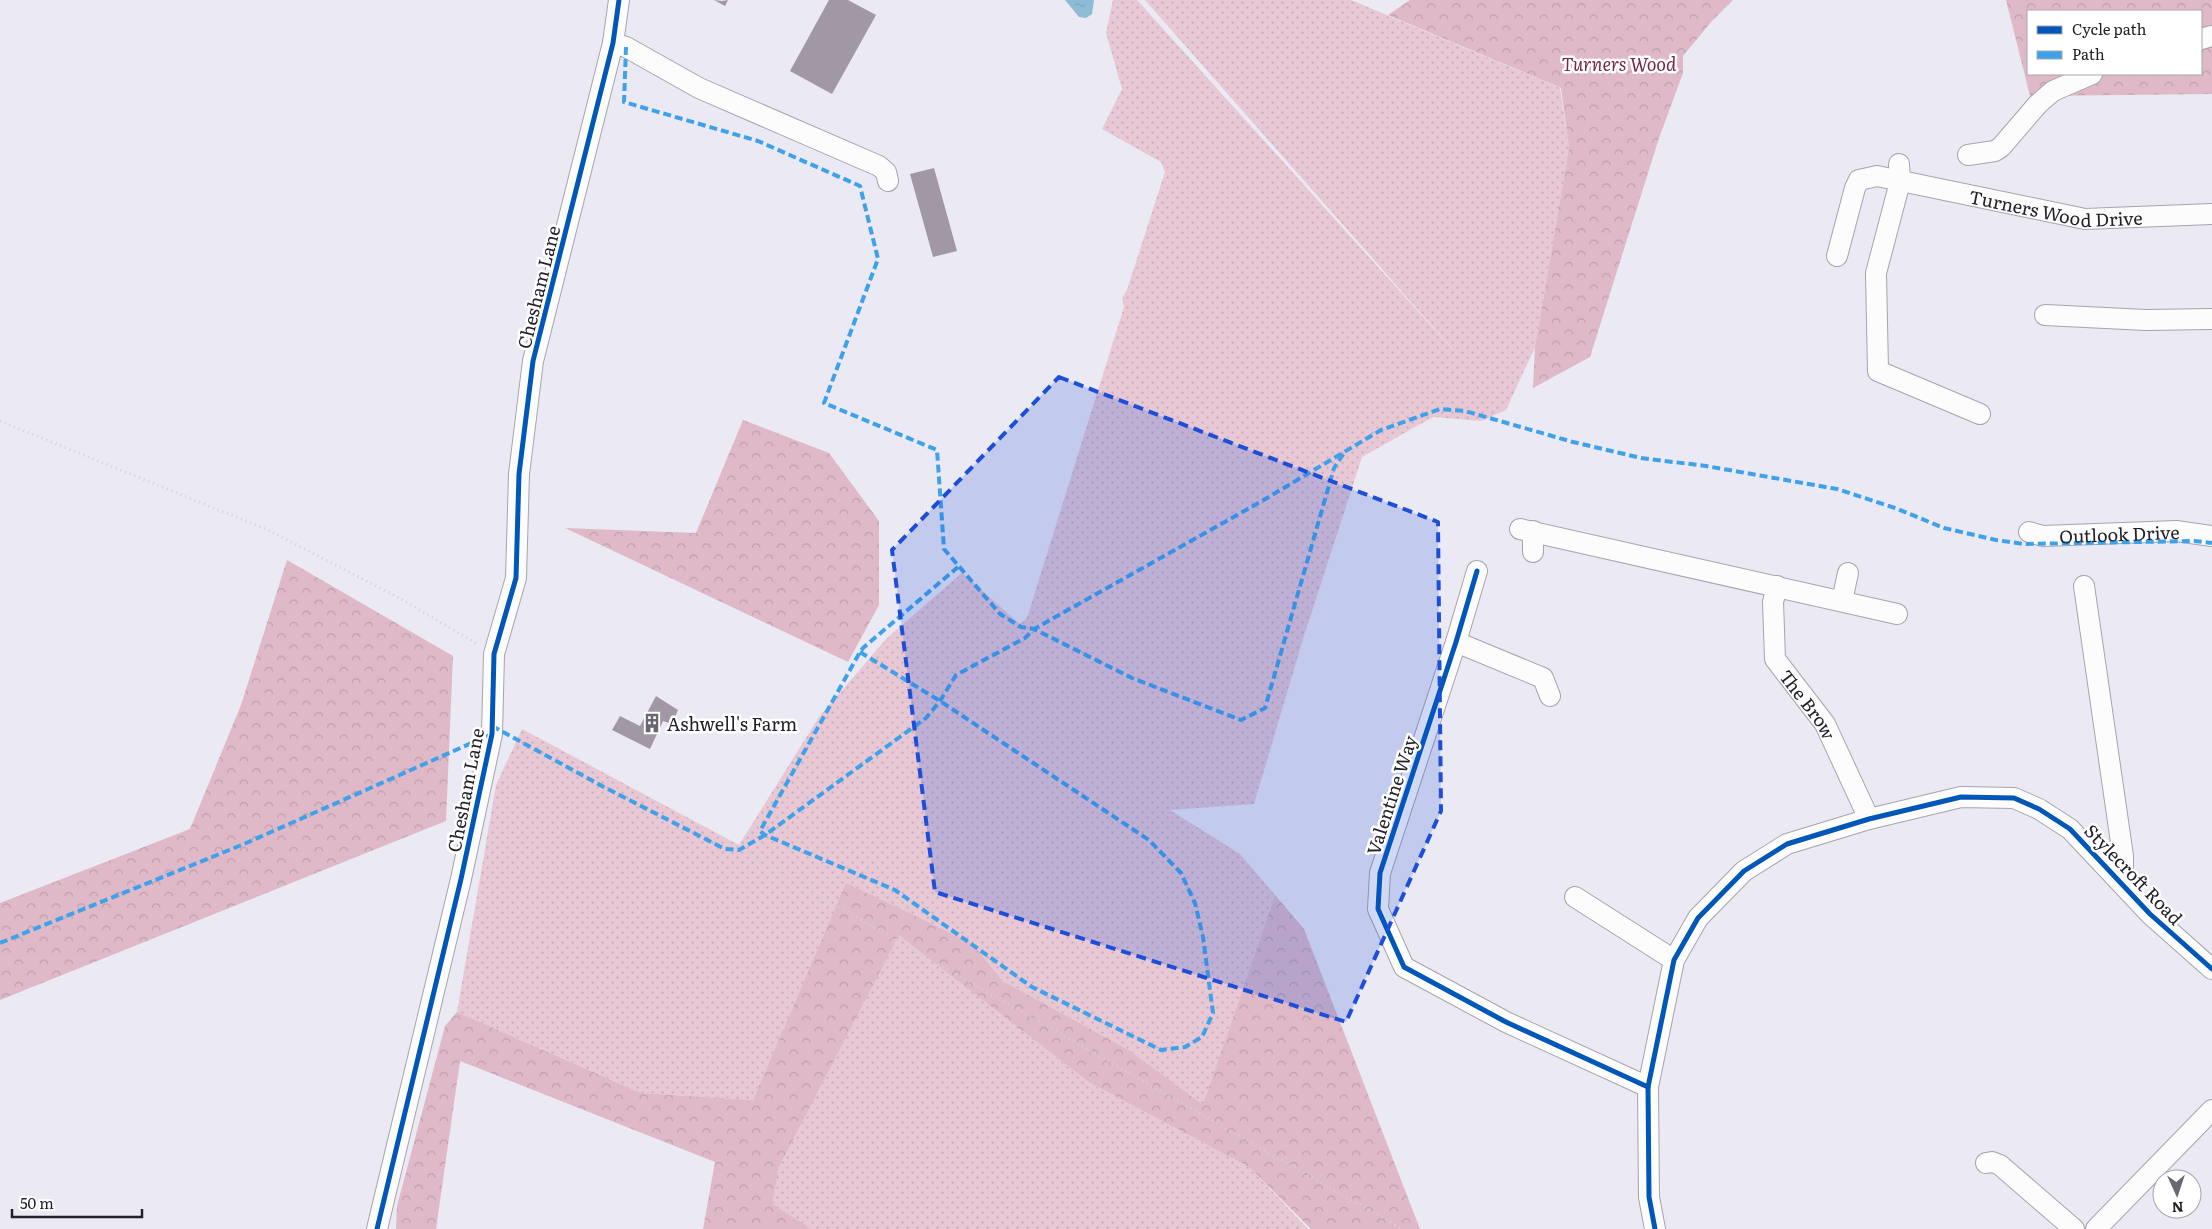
<svg xmlns="http://www.w3.org/2000/svg" width="2212" height="1229" font-family="Literata,serif">
  <style>
    .grass { fill: url(#grass-dots) }
    .forest { fill: url(#forest-crowns); fill-rule: evenodd }
    .water { fill: url(#water-ripples) }
    .building { fill: #a298a5 }
    .lines { fill: none; stroke-linecap: round; stroke-linejoin: round }
    .minor-casing { stroke: #a6a4ac; stroke-width: 22 }
    .path { stroke: #d2d0d4; stroke-width: 3; stroke-dasharray: 1 4; stroke-linecap: butt }
    .minor { stroke: #fcfcfd; stroke-width: 20 }
    .quiet { stroke: #3ea2eb; stroke-width: 4; stroke-dasharray: 8 4; stroke-linecap: butt }
    .cycleway-casing { stroke: #fff; stroke-width: 8 }
    .cycleway { stroke: #0057b8; stroke-width: 5 }
    .marked { fill: #1d4ed8; fill-opacity: 0.2; stroke: #1d4ed8; stroke-width: 4; stroke-dasharray: 10 6; stroke-linejoin: round }
    .labels { text-anchor: middle; dominant-baseline: central; stroke-width: 5; stroke-linejoin: round; paint-order: stroke }
    .park-label { font-size: 18px; font-style: italic; fill: #782845; stroke: #fff }
    .street-label { font-size: 18px; fill: #232128; stroke: #fff }
    .poi-label { font-size: 18px; fill: #232128; stroke: #fff; text-anchor: start }
  </style>
  <defs>
    <pattern id="grass-dots" width="8" height="8" patternUnits="userSpaceOnUse" patternTransform="scale(1.25)"><rect width="8" height="8" fill="#e7c8d4"/><path d="M2 2h.1M6 6h.1" fill="none" stroke="#c6acb6" stroke-width="1.8" stroke-linecap="round"/></pattern>
    <pattern id="forest-crowns" width="20" height="18" patternUnits="userSpaceOnUse" patternTransform="scale(1.25)"><rect width="20" height="18" fill="#dfb9c8"/><path d="M2 6a3 3 0 1 1 6 0M12 15a3 3 0 1 1 6 0" fill="none" stroke="#bf9fac"/></pattern>
    <pattern id="water-ripples" width="26" height="14" patternUnits="userSpaceOnUse" patternTransform="scale(1.25)"><rect width="26" height="14" fill="#8ebcd7"/><path d="M2 4q2-2 4 0t4 0M15 11q2-2 4 0t4 0" fill="none" stroke="#7aa1b9"/></pattern>
  </defs>
  <rect width="100%" height="100%" fill="#ebe9f3"/>
  <g class="grass">
    <path d="M1113,0H1137L1463,361L1145,0H1351L1560,88L1569,148L1535,347L1506,410L1481,421L1433,417L1362,457L1303,639L1254,804L1170,810L1240,854L1275,895L1203,1106L1129,1050L1003,981L972,943L846,884L753,1100L641,1093L457,1012L496,785L522,729L739,845L819,717L886,639L962,573L1020,624L1027,618L1124,307L1122,298L1127,290L1165,172L1161,162L1102,129L1122,89L1106,33Z"/>
    <path d="M899,934L1090,1083L1249,1167L1308,1229H812L771,1204L779,1167Z"/>
  </g>
  <g class="forest">
    <path d="M1410,0H1733L1712,21L1683,56V73L1659,138L1590,357L1533,388L1535,347L1569,148L1561,88L1388,15Z"/>
    <path d="M2006,0H2212V94L2030,96ZM2028,11H2201V74H2028Z"/>
    <path d="M743,420L829,453L879,521V605L848,662L565,528L696,533Z"/>
    <path d="M287,560L453,656L446,821L0,1000V903L190,829L241,705Z"/>
    <path d="M846,883L972,943L1003,981L1129,1050L1203,1105L1275,895L1304,929L1420,1229H1311L1249,1167L1090,1083L899,935L779,1167L772,1204L812,1229H703L715,1162L460,1061L436,1229H396L397,1206L445,1026L457,1012L641,1093L753,1100Z"/>
  </g>
  <path class="water" d="M1065,0H1094L1092,14L1086,18L1079,17Z"/>
  <g class="building">
    <path d="M714,0L722,1L728,0L725,6Z"/>
    <path d="M829,0H848L876,15L832,94L790,71Z"/>
    <path d="M934,168L957,251L933,257L910,174Z"/>
    <path d="M656,696L678,710L672,724L663,721L650,749L612,730L620,716L640,726Z"/>
  </g>
  <g class="lines">
    <defs>
      <g id="minor">
        <path d="M2201,39L2212,36"/>
        <path d="M613,43L626,47L699,88L879,166L886,172L888,181"/>
        <path d="M1968,155L1995,151L2001,147L2038,104L2053,91L2092,74"/>
        <path d="M1899,164L1900,182L1876,273L1878,371L1980,414"/>
        <path id="s1" d="M1837,256L1855,188L1859,180L1877,176L2085,219L2212,214"/>
        <path d="M2045,315L2146,320L2212,319"/>
        <path d="M1520,529L1897,614"/>
        <path d="M1533,531V552"/>
        <path id="s2" d="M2029,532L2043,536L2176,531L2212,536"/>
        <path d="M1477,571L1456,642L1380,873L1378,909L1404,967L1506,1022L1648,1087"/>
        <path id="s3" d="M1777,586L1773,602L1775,659L1825,724L1869,819"/>
        <path d="M2084,586L2123,856V884"/>
        <path d="M1842,601L1848,573"/>
        <path d="M1456,642L1543,678L1550,696"/>
        <path d="M1575,897L1674,960"/>
        <path d="M1986,1163L1992,1162L2000,1165L2074,1229"/>
        <path d="M377,1229L461,879L492,734L494,654L516,578L519,474L533,361L613,43L619,0"/>
        <path d="M1655,1229L1649,1197L1648,1087L1674,960L1698,918L1744,871L1787,844L1869,819L1961,797L2014,798L2039,809L2070,829L2150,914L2212,969"/>
        <path d="M2096,1229L2212,1110"/>
      </g>
    </defs>
    <use href="#minor" class="minor-casing"/>
    <g class="path">
      <path d="M0,421L268,530L401,599L479,645"/>
      <path d="M739,850L1402,1229"/>
    </g>
    <use href="#minor" class="minor"/>
    <g class="quiet">
      <path d="M626,47L624,102L758,141L860,186L878,259L824,403L937,450L944,549L1000,614L1021,627L1034,629L1132,678L1241,720L1265,708L1334,468L1344,453"/>
      <path d="M860,652L940,701L1149,840L1181,873L1195,903L1203,937L1213,1013L1202,1037L1185,1047L1161,1050L1032,987L895,890L765,835L760,831L860,652L863,648L958,567"/>
      <path d="M492,726L602,786L725,849L739,850L765,835L926,718L940,701L956,675L1025,638L1034,629L1262,501L1381,430L1440,409L1465,411L1573,442L1641,458L1706,466L1837,489L1895,508L1944,528L1996,540L2024,544L2194,541L2212,543"/>
      <path d="M0,943L244,844L492,734"/>
    </g>
    <defs>
      <g id="cycleway">
        <path d="M1477,571L1456,642L1380,873L1378,909L1404,967L1506,1022L1648,1087"/>
        <path d="M377,1229L461,879L492,734L494,654L516,578L519,474L533,361L613,43L619,0"/>
        <path d="M1655,1229L1649,1197L1648,1087L1674,960L1698,918L1744,871L1787,844L1869,819L1961,797L2014,798L2039,809L2070,829L2150,914L2212,969"/>
      </g>
    </defs>
    <use href="#cycleway" class="cycleway-casing"/>
    <use href="#cycleway" class="cycleway"/>
  </g>
  <path class="marked" d="M1059,377L1438,522L1441,811L1346,1022L935,892L892,550Z"/>
  <defs>
    <symbol id="building-bare" viewBox="-9 -9 18 18"><path d="M-4-6H4V6H1V3H-1V6H-4ZM-2.5-4.3h1.7v1.8h-1.7ZM.8-4.3h1.7v1.8H.8ZM-2.5-1h1.7V.8h-1.7ZM.8-1h1.7V.8H.8Z" fill="#69676f" stroke="#fff" stroke-width="2.5" paint-order="stroke"/></symbol>
  </defs>
  <g fill-rule="evenodd">
    <use href="#building-bare" x="638" y="709" width="28" height="28"/>
  </g>
  <g class="labels">
    <g class="park-label">
      <text x="1619" y="63">Turners Wood</text>
    </g>
    <g class="street-label">
      <text stroke="none"><textPath href="#s1" startOffset="280">Turners Wood Drive</textPath></text>
      <text transform="translate(538 287) rotate(-76)">Chesham Lane</text>
      <text stroke="none"><textPath href="#s2" startOffset="91">Outlook Drive</textPath></text>
      <text stroke="none"><textPath href="#s3" startOffset="130">The Brow</textPath></text>
      <text transform="translate(465 790) rotate(-79)">Chesham Lane</text>
      <text transform="translate(1391 795) rotate(-72)">Valentine Way</text>
      <text transform="translate(2134 874) rotate(46)">Stylecroft Road</text>
    </g>
    <g class="poi-label">
      <text x="667" y="723">Ashwell's Farm</text>
    </g>
  </g>
  <rect x="2027" y="10" width="175" height="65" fill="#ffffff" stroke="#a7a6a9"/>
  <rect x="2037" y="26" width="25" height="8" fill="#0057b8" stroke="#a7a6a9"/>
  <text x="2072" y="35" font-size="15" fill="#232128">Cycle path</text>
  <rect x="2037" y="51" width="25" height="8" fill="#3ea2eb" stroke="#a7a6a9"/>
  <text x="2072" y="60" font-size="15" fill="#232128">Path</text>
  <g transform="translate(2177 1194) rotate(177)"><circle r="24" fill="#ffffff" stroke="#a7a6a9"/>
  <path d="M0-4L9 19L0 12L-9 19Z" fill="#69676f"/>
  <text y="-8" font-size="14" font-weight="bold" text-anchor="middle" fill="#232128">N</text>
  </g>
  <path d="M12 1209v8h130v-8" fill="none" stroke="#232128" stroke-width="2.5"/>
  <text x="20" y="1209" font-size="15" fill="#232128" stroke="#ffffff" stroke-width="4" paint-order="stroke">50 m</text>
</svg>
